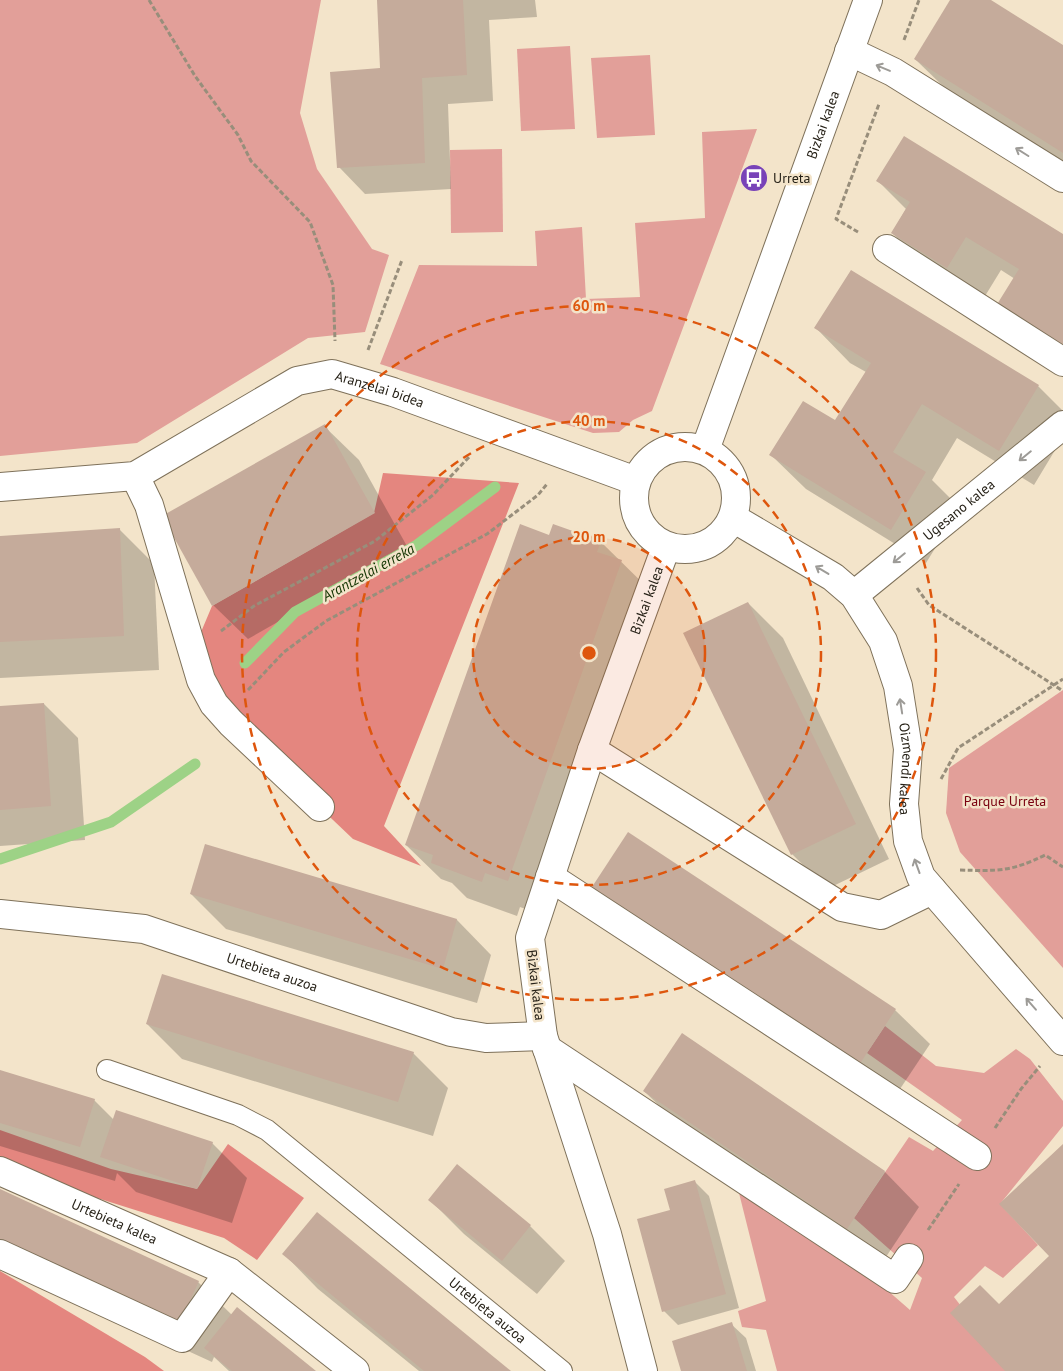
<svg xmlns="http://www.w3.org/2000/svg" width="1063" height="1371" font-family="'PT Sans',sans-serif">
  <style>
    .green { fill: #e29f99 }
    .forest { fill: #e4867f }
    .shadow { fill: #0003 }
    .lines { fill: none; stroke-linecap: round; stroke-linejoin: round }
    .stream { stroke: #9dd286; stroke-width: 11 }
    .building { fill: #c5ab9b }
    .lane-casing { stroke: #7e715a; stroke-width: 22 }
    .street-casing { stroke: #7e715a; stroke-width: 30 }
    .path { stroke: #988e7b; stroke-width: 3; stroke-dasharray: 5 2.5; stroke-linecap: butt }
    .lane { stroke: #fff; stroke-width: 20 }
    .street { stroke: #fff; stroke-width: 28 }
    .oneway { stroke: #9d9b97 }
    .ring { fill: none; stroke: #de560d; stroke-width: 2.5; stroke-dasharray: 9 6 }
    .labels { text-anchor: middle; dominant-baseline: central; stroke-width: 5; stroke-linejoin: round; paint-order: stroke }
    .street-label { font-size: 14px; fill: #262117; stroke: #f3e4ca }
    .poi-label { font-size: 14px; fill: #262117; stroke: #f3e4ca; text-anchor: start }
    .park-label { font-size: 14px; fill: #79000f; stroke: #f3e4ca }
    .water-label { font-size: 15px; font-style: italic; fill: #123400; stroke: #f3e4ca }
    .centre { fill: #de560d; stroke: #f3e4ca; stroke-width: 2.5 }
    .ring-label { font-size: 15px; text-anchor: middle; font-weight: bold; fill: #de560d; stroke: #f3e4ca; stroke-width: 5; stroke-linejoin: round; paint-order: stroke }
  </style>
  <rect width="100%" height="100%" fill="#f3e4ca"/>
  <g class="green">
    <path d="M0,0H321L300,113L317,169L372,249L389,255L365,332L308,338L137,443L0,456Z"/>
    <path d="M570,46L575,129L521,131L517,49Z"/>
    <path d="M650,55L655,135L597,138L591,58Z"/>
    <path d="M757,129L652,411L633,420L619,432L593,433L380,364L419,265L537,266L535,231L582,227L586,299L640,297L635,223L705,218L702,132Z"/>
    <path d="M502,149L503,232L451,233L450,150Z"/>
    <path d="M1063,690V968L960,852L946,813L949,768Z"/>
    <path d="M885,1026L936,1066L984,1073L1016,1049L1030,1059L1063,1101V1126L1000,1204L1038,1245L1003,1278L985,1266L954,1297L999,1355L1017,1371H777L766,1330L742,1327L738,1311L766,1301L737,1185L879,1283L910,1310L922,1278L854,1218L909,1137L933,1151L962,1120L867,1053Z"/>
  </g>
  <g class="forest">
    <path d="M383,473L519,483L384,826L421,866L353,839L231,723L193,651L212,606L374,513Z"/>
    <path d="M0,1130L111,1169L197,1189L228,1144L304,1198L257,1260L224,1238L94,1197L0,1159Z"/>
    <path d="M0,1271L145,1357L164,1371H0Z"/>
  </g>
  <g class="shadow">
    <path d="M378,0H535L537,17L489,20L493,101L448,104L451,189L365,194L339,167L382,70Z"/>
    <path d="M952,0H988L1063,47V165L950,93L915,59Z"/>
    <path d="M878,181L1063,236V360L1015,279L1001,270L982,301L927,267L892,233L906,209Z"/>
    <path d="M851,271L1038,386L1063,411V437L1034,485L957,438L932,480L960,508L926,563L806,489L771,455L836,422L866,372L850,363L816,328Z"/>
    <path d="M324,426L359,460L408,548L248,639L213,605Z"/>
    <path d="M119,529L154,564L159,670L0,678V537Z"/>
    <path d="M550,536L601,542L656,596L542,915L520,907L517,916L467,898L452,883L441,879L406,845Z"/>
    <path d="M748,603L783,638L889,859L827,889L792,854Z"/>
    <path d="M44,704L78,738L85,840L0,846V707Z"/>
    <path d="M206,846L457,920L491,955L477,1003L226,929L191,894Z"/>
    <path d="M626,925L895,1010L930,1044L892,1101Z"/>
    <path d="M147,1024L413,1053L448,1088L433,1136L182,1059Z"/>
    <path d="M683,1035L885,1172L919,1207L882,1263L679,1125L644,1091Z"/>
    <path d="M0,1071L94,1100L114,1120L212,1143L247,1178L232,1223L136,1192L117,1173L115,1181L0,1146Z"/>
    <path d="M695,1182L709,1196L739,1308L678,1325L664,1311L672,1211Z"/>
    <path d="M0,1190L198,1282L232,1315L314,1371H229L214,1357L212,1362L0,1265Z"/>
    <path d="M430,1200L530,1226L565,1261L537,1294L464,1234Z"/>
    <path d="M284,1254L509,1371H419L318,1289Z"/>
    <path d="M731,1324L746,1338L756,1371H683Z"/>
  </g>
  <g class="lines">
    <g class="stream">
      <path d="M245,663L295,612L417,545L495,487"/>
      <path d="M0,859L111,822L195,764"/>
    </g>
  </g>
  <g class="building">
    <path d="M377,0H463L467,75L422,78L425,163L337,168L330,72L380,68Z"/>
    <path d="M950,0H991L1063,45V153L914,59Z"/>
    <path d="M904,136L1063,234V343L1061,347L996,306L1019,269L966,237L947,268L891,233L910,202L876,181Z"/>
    <path d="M851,270L1039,385L999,451L922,404L893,452L926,472L891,530L769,455L803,401L835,420L871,363L814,328Z"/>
    <path d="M325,424L375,513L212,606L162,516Z"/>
    <path d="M520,524L549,535L553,524L601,541L597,552L622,560L508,881L485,873L482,882L431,863L433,855L405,845Z"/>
    <path d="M120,528L124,636L0,642V536Z"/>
    <path d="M748,602L856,824L791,855L683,633Z"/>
    <path d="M44,703L51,806L0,810V706Z"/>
    <path d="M628,832L896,1009L857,1068L590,890Z"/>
    <path d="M205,844L457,919L443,969L190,894Z"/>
    <path d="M162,974L414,1052L398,1102L146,1024Z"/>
    <path d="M682,1033L885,1171L847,1229L643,1091Z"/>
    <path d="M0,1070L95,1099L80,1147L0,1123Z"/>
    <path d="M116,1110L213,1142L197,1189L100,1157Z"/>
    <path d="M1063,1144V1371H1005L950,1313L980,1285L999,1304L1049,1256L999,1204Z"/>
    <path d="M457,1164L531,1225L502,1261L428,1200Z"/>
    <path d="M695,1180L726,1294L662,1312L637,1219L670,1210L664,1189Z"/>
    <path d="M0,1189L199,1281L177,1329L0,1247Z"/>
    <path d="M317,1212L511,1371H424L282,1254Z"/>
    <path d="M237,1307L316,1371H232L204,1348Z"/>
    <path d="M732,1322L747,1371H681L672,1341Z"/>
  </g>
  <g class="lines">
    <defs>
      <g id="lane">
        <path id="s1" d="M107,1070L238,1115L267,1130L562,1371"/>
      </g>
      <g id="street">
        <path d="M849,51L893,72L1063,178"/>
        <path d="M887,249L1063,362"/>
        <circle cx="685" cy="498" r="51"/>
        <path id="s2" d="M705,450L868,0"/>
        <path d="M135,476L149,505L201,680L214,704L231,723L320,807"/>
        <path id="s3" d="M0,487L135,476L297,381L332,374L393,392L636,481"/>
        <path id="s4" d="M733,518L833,577L854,595L883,641L898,686L908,749L904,804L908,841L921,877L1063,1041"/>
        <path id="s5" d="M854,595L1063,425"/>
        <path d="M592,750L842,907L881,915L932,890"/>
        <path d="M550,877L977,1156"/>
        <path id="s6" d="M0,914L144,929L451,1032L486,1038L543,1036"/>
        <path d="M547,1049L895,1279L909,1258"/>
        <path id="s7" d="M0,1171L229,1272"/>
        <path d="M0,1254L182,1338L229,1272L355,1371"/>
        <path id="s8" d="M643,1371L607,1234L543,1036L530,938L592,750L666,547"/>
      </g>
    </defs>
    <use href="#lane" class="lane-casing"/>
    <use href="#street" class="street-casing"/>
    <g class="path">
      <path d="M149,0L195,76L238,135L251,161L310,222L333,285L335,341"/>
      <path d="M904,40L919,0"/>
      <path d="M858,232L836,219L879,104"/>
      <path d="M368,350L402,260"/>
      <path d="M917,588L929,605L1063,691"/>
      <path d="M221,631L254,606L375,541L433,495L470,456"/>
      <path d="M248,690L284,652L326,621L487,534L538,495L547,484"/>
      <path d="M941,779L958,748L1063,679"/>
      <path d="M960,870C997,871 1011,872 1045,855L1063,867"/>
      <path d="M995,1128L1021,1089L1040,1066"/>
      <path d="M928,1230L959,1184"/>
    </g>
    <use href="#lane" class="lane"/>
    <use href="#street" class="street"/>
  </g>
  <defs><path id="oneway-shaft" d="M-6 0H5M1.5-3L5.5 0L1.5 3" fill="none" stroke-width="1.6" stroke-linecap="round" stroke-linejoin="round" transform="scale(1.25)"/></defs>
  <g class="oneway">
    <use href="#oneway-shaft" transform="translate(883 68) rotate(-157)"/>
    <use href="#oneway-shaft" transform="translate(1022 152) rotate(-148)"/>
    <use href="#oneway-shaft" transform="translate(1025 456) rotate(141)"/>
    <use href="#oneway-shaft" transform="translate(899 558) rotate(141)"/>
    <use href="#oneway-shaft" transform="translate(822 570) rotate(-149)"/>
    <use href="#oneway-shaft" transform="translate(901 706) rotate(-99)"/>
    <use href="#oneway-shaft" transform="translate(917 866) rotate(-110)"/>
    <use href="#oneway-shaft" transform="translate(1031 1004) rotate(-131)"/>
  </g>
  <circle cx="589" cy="653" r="116" fill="#de560d" fill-opacity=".12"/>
  <g class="ring">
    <circle cx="589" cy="653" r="116"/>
    <circle cx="589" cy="653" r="232"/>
    <circle cx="589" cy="653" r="347"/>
  </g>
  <defs>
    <symbol id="bus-disc" viewBox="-11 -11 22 22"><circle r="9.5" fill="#7842b8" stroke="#f3e4ca"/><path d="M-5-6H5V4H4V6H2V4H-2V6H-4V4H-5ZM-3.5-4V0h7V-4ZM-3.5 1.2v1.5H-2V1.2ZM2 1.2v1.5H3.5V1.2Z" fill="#fff"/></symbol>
  </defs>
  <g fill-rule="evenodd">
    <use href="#bus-disc" x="738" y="162" width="32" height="32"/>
  </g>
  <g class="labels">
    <g class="street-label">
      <text stroke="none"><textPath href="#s2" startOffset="346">Bizkai kalea</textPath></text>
      <text stroke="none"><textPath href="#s3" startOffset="409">Aranzelai bidea</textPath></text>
      <text stroke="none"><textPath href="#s5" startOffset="135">Ugesano kalea</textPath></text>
      <text stroke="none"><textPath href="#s8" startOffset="806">Bizkai kalea</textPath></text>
      <text stroke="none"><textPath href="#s4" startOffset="329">Oizmendi kalea</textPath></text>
      <text stroke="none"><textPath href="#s6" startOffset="280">Urtebieta auzoa</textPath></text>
      <text transform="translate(536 985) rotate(83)">Bizkai kalea</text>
      <text stroke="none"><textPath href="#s7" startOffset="125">Urtebieta kalea</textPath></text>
      <text stroke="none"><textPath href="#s1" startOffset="456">Urtebieta auzoa</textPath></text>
    </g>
    <g class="poi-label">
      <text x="773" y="178">Urreta</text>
    </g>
    <g class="park-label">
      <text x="1005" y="801">Parque Urreta</text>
    </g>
    <g class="water-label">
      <text transform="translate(368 572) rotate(-29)">Arantzelai erreka</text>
    </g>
  </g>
  <circle cx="589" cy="653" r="8" class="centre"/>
  <g class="ring-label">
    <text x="589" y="311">60 m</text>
    <text x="589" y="426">40 m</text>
    <text x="589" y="542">20 m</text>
  </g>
</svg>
